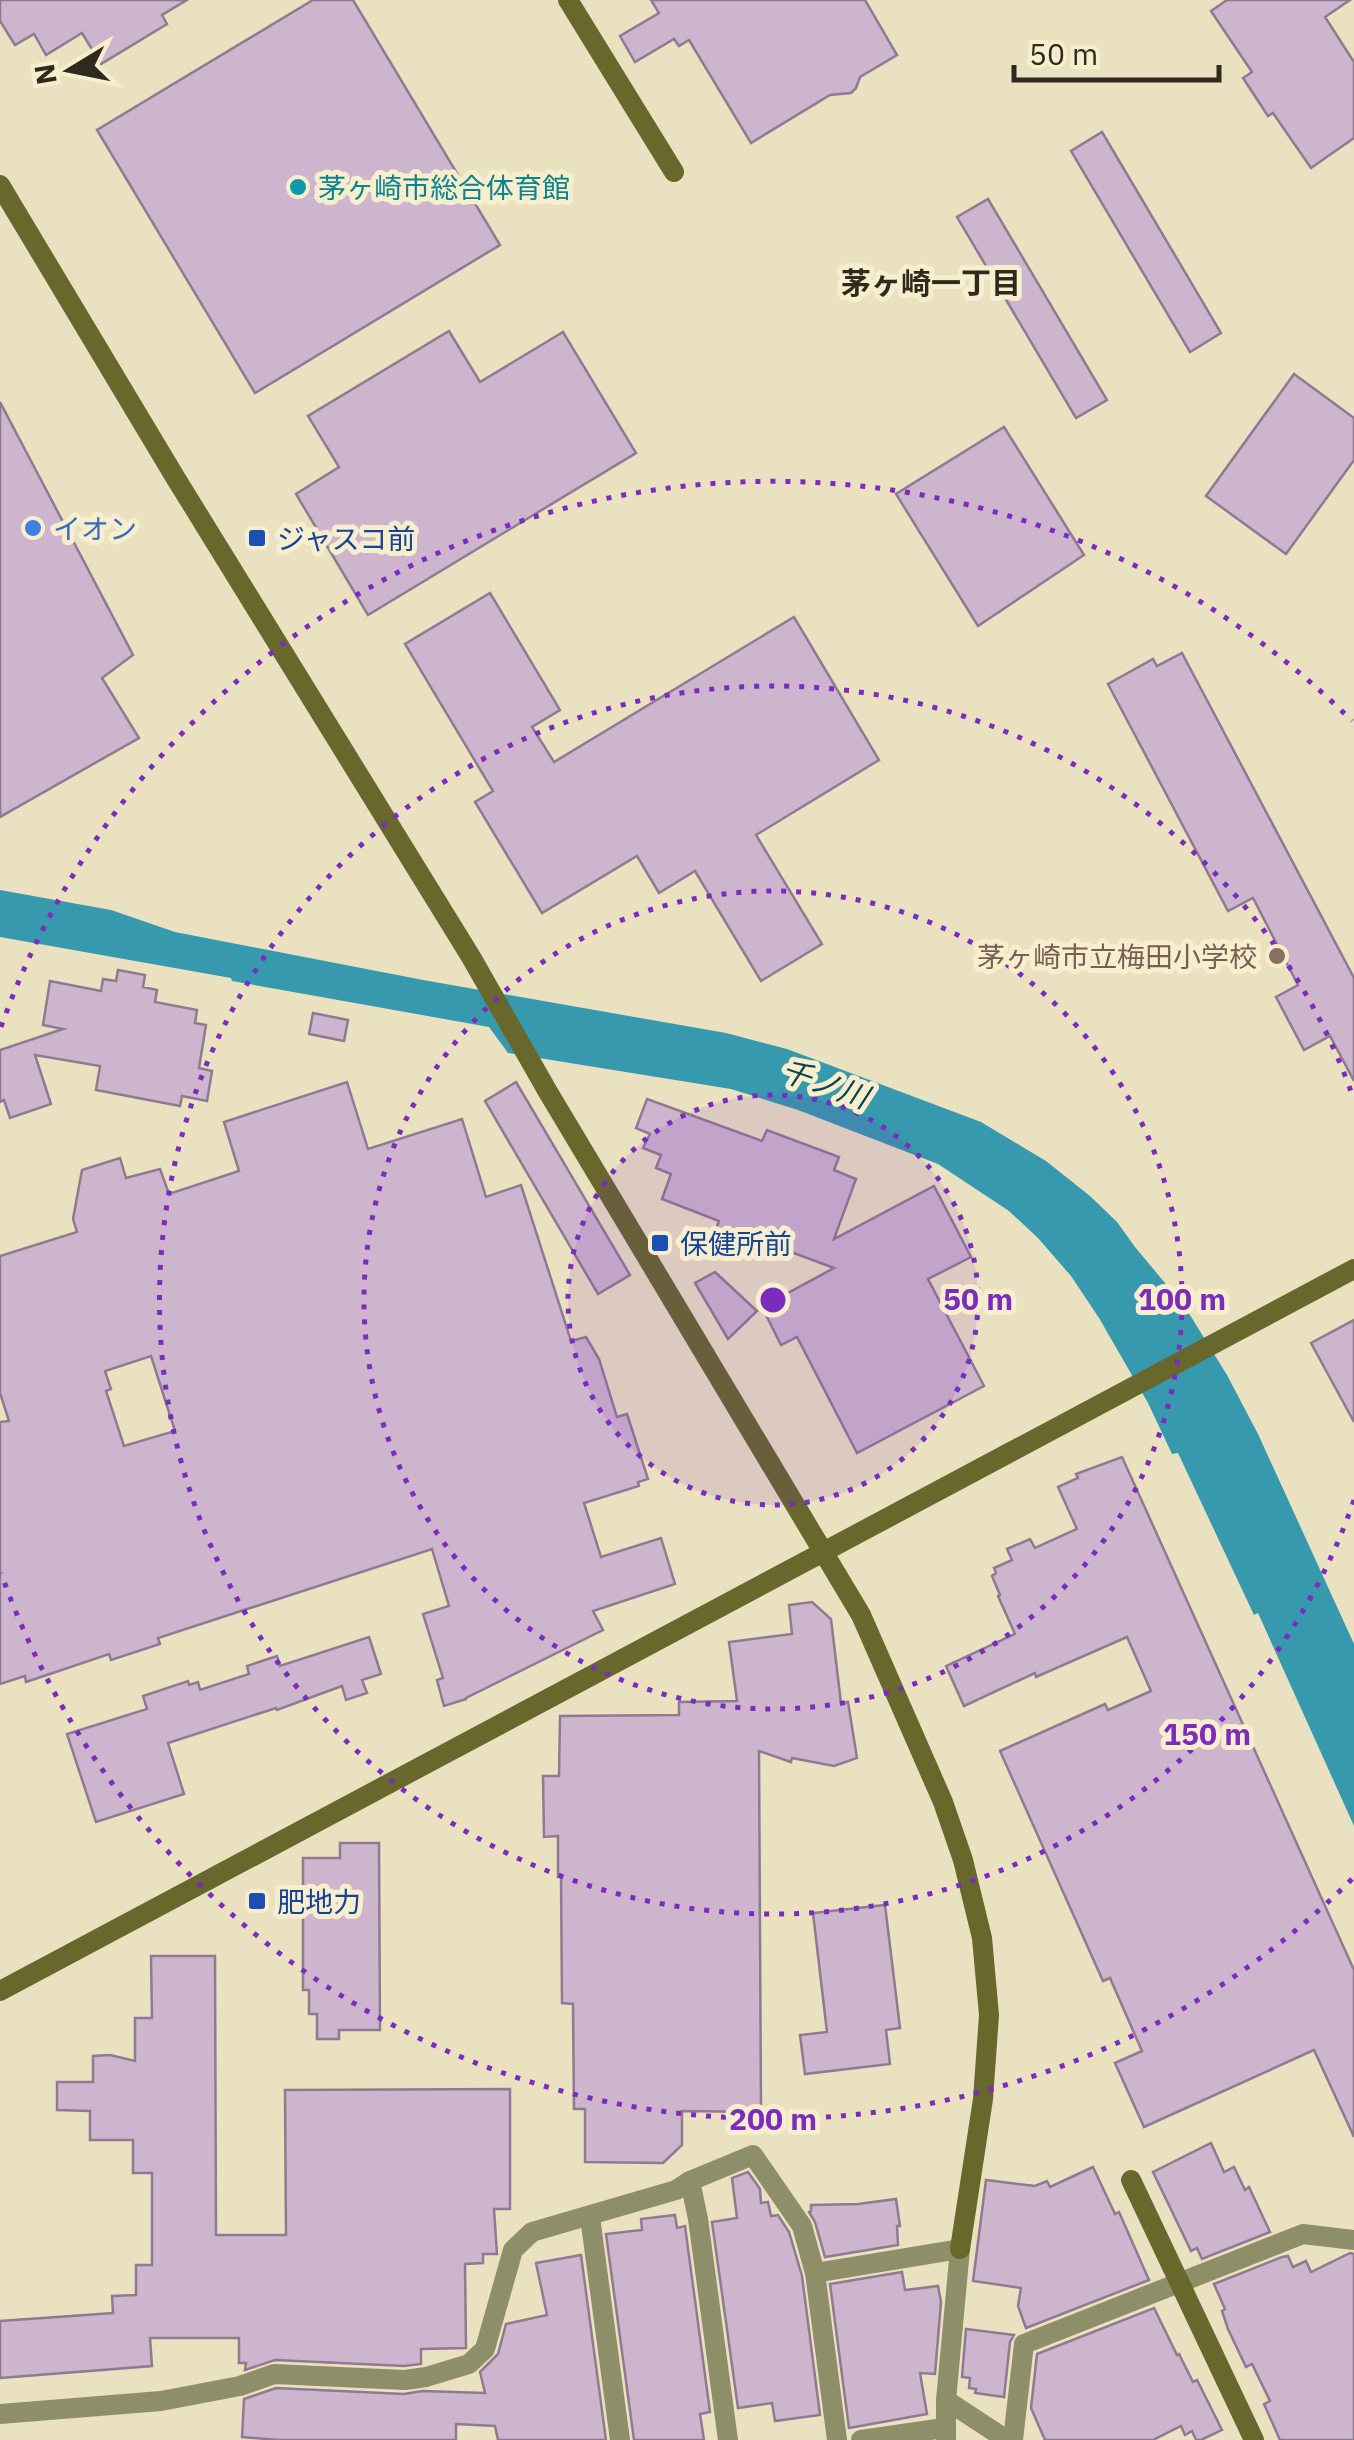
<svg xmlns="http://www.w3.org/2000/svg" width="1354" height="2440" font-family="'IBM Plex Sans','Noto Sans JP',sans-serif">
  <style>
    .water { fill: #3799ae }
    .building { fill: #ccb5cd; stroke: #907a91; stroke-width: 2.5; fill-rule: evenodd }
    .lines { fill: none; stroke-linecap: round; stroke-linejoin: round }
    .street { stroke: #8e8e69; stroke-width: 20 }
    .secondary { stroke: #68672c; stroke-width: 20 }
    .ring { fill: none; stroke: #7b2cbf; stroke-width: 5; stroke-dasharray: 5 10 }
    .culture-dot { fill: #0f9aa8; stroke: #f7eece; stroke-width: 4 }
    .shop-dot { fill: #3f7fe0; stroke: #f7eece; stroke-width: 4 }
    .transit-dot { fill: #1a4fb4; stroke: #f7eece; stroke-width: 4 }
    .education-dot { fill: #8d6e63; stroke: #f7eece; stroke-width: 4 }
    .labels { text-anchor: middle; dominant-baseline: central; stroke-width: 10; stroke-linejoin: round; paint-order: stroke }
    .culture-label { font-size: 28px; fill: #0d838f; stroke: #f7eece; text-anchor: start }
    .shop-label { font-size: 28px; fill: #366cbe; stroke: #f7eece; text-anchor: start }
    .transit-label { font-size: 28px; fill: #164399; stroke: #f7eece; text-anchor: start }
    .education-label { font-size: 28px; fill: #785e54; stroke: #f7eece; text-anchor: end }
    .neighbourhood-label { font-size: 30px; font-weight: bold; fill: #2e2a1e; stroke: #f7eece }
    .water-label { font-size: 30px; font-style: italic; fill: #094450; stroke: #f7eece }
    .centre { fill: #7b2cbf; stroke: #f7eece; stroke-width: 5 }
    .ring-label { font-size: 30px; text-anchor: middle; font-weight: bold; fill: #7b2cbf; stroke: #f7eece; stroke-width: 10; stroke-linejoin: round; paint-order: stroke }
  </style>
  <rect width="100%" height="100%" fill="#eae1c1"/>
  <path class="water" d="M0,890L111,910L175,932L423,980L726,1033L787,1049L981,1122L1046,1161L1090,1196L1117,1222L1135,1247L1185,1307L1227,1375L1258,1434L1354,1644V1826L1258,1613L1254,1615L1178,1453L1172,1454L1148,1403L1099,1318L1071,1276L1038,1238L1009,1211L938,1164L798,1110L731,1089L508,1053L489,1027L232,981L231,978L0,937Z"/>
  <g class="building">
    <path d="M0,0H187L162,15L167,24L101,64L82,33L46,55L34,34L15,45L0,21Z"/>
    <path d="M313,0H353L500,245L255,393L97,130Z"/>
    <path d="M651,0H865L897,55L860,77L856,88L851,93L830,95L751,143L689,40L679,46L674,39L635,62L620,36L659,13Z"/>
    <path d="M1227,0H1350L1325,17L1354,62V138L1311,168L1273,113L1268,116L1243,78L1252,72L1211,11Z"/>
    <path d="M1102,132L1221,333L1190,352L1071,151Z"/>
    <path d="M988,199L1107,400L1076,418L957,217Z"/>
    <path d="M449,331L480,382L563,332L636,453L368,615L296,494L339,467L308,416Z"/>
    <path d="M1294,374L1354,418V460L1286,554L1206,496Z"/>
    <path d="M0,402L133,655L102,678L139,738L0,817Z"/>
    <path d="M1004,427L1084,555L978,626L896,494Z"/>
    <path d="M490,593L560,710L532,727L554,762L794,617L879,760L756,835L822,944L761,981L695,871L659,893L637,856L542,913L475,802L493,791L405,644Z"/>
    <path d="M1182,653L1354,978V1081L1330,1036L1304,1050L1276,997L1298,985L1253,898L1228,911L1108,684L1153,659L1157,666Z"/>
    <path d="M118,970L145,975L143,987L157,990L155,1002L197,1010L195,1023L206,1025L199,1068L212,1071L207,1101L182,1096L180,1106L96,1090L100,1066L35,1055L51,1104L10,1118L4,1100L0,1102V1050L63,1029L43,1025L50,981L101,991L103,979L116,981Z"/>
    <path d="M313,1013L348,1020L344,1041L309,1034Z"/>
    <path d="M347,1082L368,1149L462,1119L486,1197L521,1185L571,1341L586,1337L599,1359L617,1417L627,1414L648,1479L638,1482L639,1486L584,1503L601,1557L661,1538L675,1584L593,1611L603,1630L466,1698V1699L444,1706L437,1680L443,1678L423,1614L449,1606L432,1549L158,1638L160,1644L111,1660L109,1654L26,1682L25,1676L0,1684V1422L9,1421L0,1393V1256L77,1232L73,1219L82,1170L120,1158L126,1178L160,1169L169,1194L239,1171L224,1122ZM151,1356L175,1431L124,1446L106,1391L111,1389L105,1371Z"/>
    <path d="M516,1082L630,1275L598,1294L485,1101Z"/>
    <path d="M647,1099L762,1141L767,1130L839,1157L834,1170L856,1179L834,1239L934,1186L971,1257L928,1279L984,1386L857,1453L797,1337L781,1345L762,1307L834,1268L759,1240L753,1254L712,1239L719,1221L662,1199L671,1174L656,1168L661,1155L643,1148L650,1134L636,1128Z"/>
    <path d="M715,1272L757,1311L728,1339L695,1283Z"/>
    <path d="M1354,1320V1422L1311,1343Z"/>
    <path d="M1122,1457L1354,1970V2137L1314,2050L1144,2127L1115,2063L1142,2051L1110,1978L1103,1981L1000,1751L1105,1704L1108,1710L1151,1691L1127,1637L1036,1677L1035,1673L964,1706L946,1666L1015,1634L998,1596L1000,1595L992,1576L996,1573L994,1568L1012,1560L1007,1549L1030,1539L1035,1548L1077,1529L1058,1487L1078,1478L1076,1474Z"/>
    <path d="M812,1602L831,1619L841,1703L848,1702L857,1758L834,1766L792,1758L791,1762L759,1751L761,2112L682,2111V2145L663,2163L585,2162V2109H574L573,2004L562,2003L561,1877H558V1836L544,1837L543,1776H559L560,1716L679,1715V1702L737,1701L729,1642L792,1634L789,1605Z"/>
    <path d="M369,1637L381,1674L362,1680L367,1693L346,1700L342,1686L277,1710L276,1708L168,1743L184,1794L96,1822L67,1734L147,1709L143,1696L188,1681L189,1685L198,1682L200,1690L249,1674L247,1666L277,1656L280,1666Z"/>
    <path d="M340,1843H379L380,2030H339V2039H317V2014H309V1990H303V1858H340Z"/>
    <path d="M885,1905L900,2028L886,2030L890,2064L805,2074L800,2035L827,2032L813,1913Z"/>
    <path d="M151,1956H215L216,2235H286L285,2090L510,2089V2209H494L497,2254H483V2263L465,2264L466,2348L421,2349V2364L404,2366L275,2360L245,2370L246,2363H239V2338H150L152,2366L0,2378V2321L113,2313L112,2296L136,2295V2265H152V2173H133V2140H90V2111L57,2110V2082H93V2056L110,2055L135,2061V2018H152Z"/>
    <path d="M1211,2143L1224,2172L1234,2167L1245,2190L1249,2187L1270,2232L1202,2259L1197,2248L1191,2251L1153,2172Z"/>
    <path d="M1093,2167L1115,2214L1119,2212L1149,2280L1026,2328L1018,2306L1021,2288L973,2281L986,2180L1035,2186L1047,2181L1050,2187Z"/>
    <path d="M748,2172L760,2189L761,2203L768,2202L771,2216L778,2215L789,2232L802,2276L820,2415L775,2421L772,2403L738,2408L712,2222L737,2218L732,2178Z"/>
    <path d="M896,2199L900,2226H897L898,2245L825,2257L815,2222L809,2212L811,2211V2205L858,2204Z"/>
    <path d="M675,2215L677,2228L685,2226L710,2412L700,2414L704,2440H634L606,2234L642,2230L641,2219Z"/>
    <path d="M1350,2253L1354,2254V2440H1280L1264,2404L1270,2401L1252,2364L1246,2367L1228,2329L1222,2311L1225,2309L1214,2284L1282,2257L1288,2256L1293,2267L1306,2261L1311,2272Z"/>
    <path d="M581,2255L606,2440H498L495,2426L456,2424V2440H279L242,2437L244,2399L276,2388L404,2394L422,2391L485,2393L480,2372L498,2354L506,2324L547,2315L536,2263Z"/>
    <path d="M902,2272L905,2290L938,2286L941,2302L935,2374L920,2373L927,2414L849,2428L830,2284Z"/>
    <path d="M1154,2308L1177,2355L1179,2354L1193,2382L1197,2380L1222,2430L1201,2440H1196L1192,2431L1185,2435L1181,2426L1153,2440H1045L1031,2408L1037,2354Z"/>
    <path d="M966,2329L1014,2335L1010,2342L1004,2397L975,2393L976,2389L969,2388L970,2378L962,2377Z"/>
  </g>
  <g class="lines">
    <g class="street">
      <path d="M690,2181L698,2219L728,2440"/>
      <path d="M590,2217L620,2440"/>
      <path d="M815,2273L837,2440"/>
      <path d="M946,2400L1007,2440"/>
      <path d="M0,2414L161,2401L240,2386L274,2374L405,2380L426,2377L469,2364L485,2349L513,2250L532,2232L676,2190L690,2181L753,2155L802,2226L815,2273L960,2249L946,2400V2440"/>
      <path d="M861,2440L944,2428"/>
      <path d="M1013,2440L1024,2344L1303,2234L1354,2240"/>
    </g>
    <g class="secondary">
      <path d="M568,0L674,172"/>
      <path d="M0,185L175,477L471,957L548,1092L861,1615L943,1802L963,1860L982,1938L989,2015L983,2099L960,2249"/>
      <path d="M0,1991L1354,1269"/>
      <path d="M1131,2180L1254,2440"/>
    </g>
  </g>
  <circle cx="773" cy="1300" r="205" fill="#7b2cbf" fill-opacity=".12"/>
  <g class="ring">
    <circle cx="773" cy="1300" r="205"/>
    <circle cx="773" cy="1300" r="409"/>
    <path d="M1354 1500A614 614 0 1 1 1354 1100"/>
    <path d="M1352 1879A819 819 0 0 1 1 1573M1 1027A819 819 0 0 1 1352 721"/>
  </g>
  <circle class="culture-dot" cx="298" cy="187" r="10"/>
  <circle class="shop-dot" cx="33" cy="528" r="10"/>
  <g class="transit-dot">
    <rect x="247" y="528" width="20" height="20" rx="5"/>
    <rect x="650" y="1233" width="20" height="20" rx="5"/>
    <rect x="247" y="1891" width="20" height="20" rx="5"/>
  </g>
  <circle class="education-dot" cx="1277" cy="956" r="10"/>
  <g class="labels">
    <g class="culture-label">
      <text x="318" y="187">茅ヶ崎市総合体育館</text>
    </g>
    <g class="shop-label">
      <text x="53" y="528">イオン</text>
    </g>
    <g class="transit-label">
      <text x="277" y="538">ジャスコ前</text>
      <text x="680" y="1243">保健所前</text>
      <text x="277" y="1901">肥地力</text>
    </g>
    <g class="education-label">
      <text x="1257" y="956">茅ヶ崎市立梅田小学校</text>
    </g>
    <g class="neighbourhood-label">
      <text x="931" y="282">茅ヶ崎一丁目</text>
    </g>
    <g class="water-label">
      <text transform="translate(825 1083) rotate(19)">千ノ川</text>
    </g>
  </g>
  <circle cx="773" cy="1300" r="15" class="centre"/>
  <g class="ring-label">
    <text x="978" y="1310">50 m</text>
    <text x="1182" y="1310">100 m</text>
    <text x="1207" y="1745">150 m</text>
    <text x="773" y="2130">200 m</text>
  </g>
  <g transform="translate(70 70) rotate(260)" stroke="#f7eece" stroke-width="8" paint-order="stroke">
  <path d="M0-8L18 38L0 25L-18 38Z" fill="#2e2a1e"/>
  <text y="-15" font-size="28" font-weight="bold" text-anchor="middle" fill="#2e2a1e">N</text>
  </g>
  <path d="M1014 65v15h205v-15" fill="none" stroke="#2e2a1e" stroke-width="5"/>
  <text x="1029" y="65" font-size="30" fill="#2e2a1e" stroke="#f7eece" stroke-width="8" paint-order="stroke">50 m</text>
</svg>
